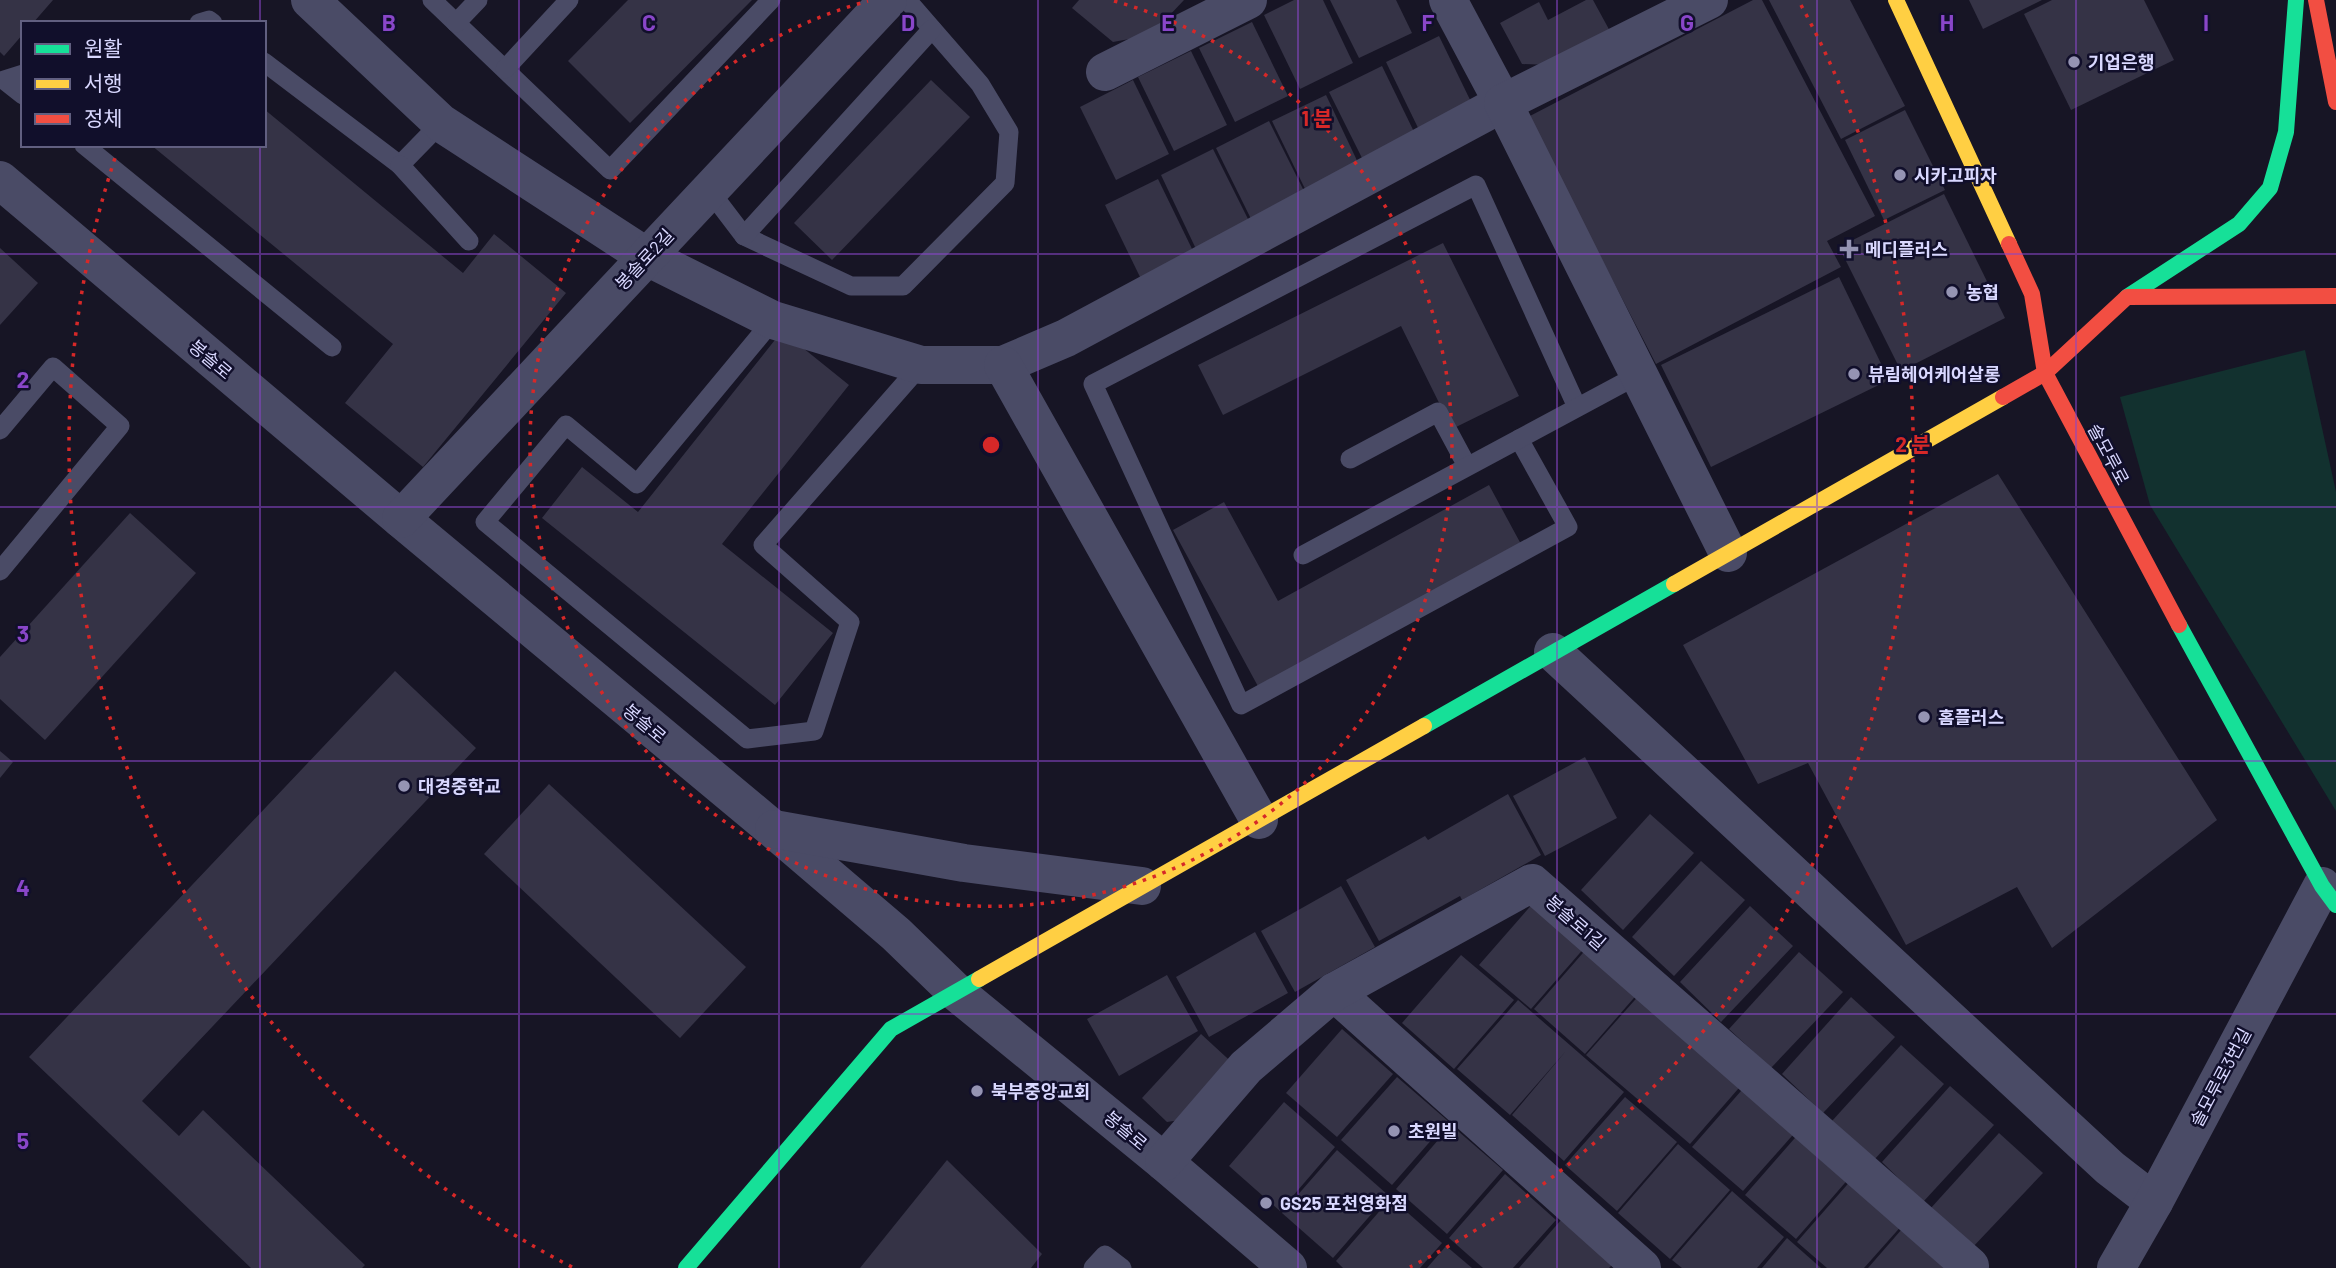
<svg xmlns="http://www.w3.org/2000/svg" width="2336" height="1268" font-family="Barlow,'Noto Sans KR',sans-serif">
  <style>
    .green { fill: #12312f }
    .building { fill: #353346 }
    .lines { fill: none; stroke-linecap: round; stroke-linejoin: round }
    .lane { stroke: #4a4b66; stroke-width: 19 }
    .street { stroke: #4a4b66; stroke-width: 38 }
    .fast { stroke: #16e098; stroke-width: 16 }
    .slow { stroke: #ffcf43; stroke-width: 16 }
    .jam { stroke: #f24e42; stroke-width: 16 }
    .grid { fill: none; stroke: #8946c9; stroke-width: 2; stroke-opacity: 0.55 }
    .ring { fill: none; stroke: #d62828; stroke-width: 3.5; stroke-dasharray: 3.5 7 }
    .poi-dot { fill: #9594b3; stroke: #110f2b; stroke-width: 2.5 }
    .labels { text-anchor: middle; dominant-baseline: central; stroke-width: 5; stroke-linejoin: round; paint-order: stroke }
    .poi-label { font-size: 18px; font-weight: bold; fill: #d9d8ff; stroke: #110f2b; text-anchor: start }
    .street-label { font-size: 18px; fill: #d9d8ff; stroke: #110f2b }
    .grid-label { font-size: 23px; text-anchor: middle; font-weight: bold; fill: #8946c9; stroke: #110f2b; stroke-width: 5; stroke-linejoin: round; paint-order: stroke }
    .centre { fill: #d62828; stroke: #110f2b; stroke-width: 3.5 }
    .ring-label { font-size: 21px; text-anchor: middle; font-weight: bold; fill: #d62828; stroke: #110f2b; stroke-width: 5; stroke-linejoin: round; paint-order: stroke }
  </style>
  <rect width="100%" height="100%" fill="#171525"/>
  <path class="green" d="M2305,350L2336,492V811L2150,505L2120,397Z"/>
  <g class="building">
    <path d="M0,0H53L33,23H23V34L4,56L0,52Z"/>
    <path d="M628,0H752L630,123L568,61Z"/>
    <path d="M1079,0H1184L1151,35L1113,42L1072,8Z"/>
    <path d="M1294,0H1323L1353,63L1300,89L1264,15Z"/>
    <path d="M1330,0H1396L1412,33L1359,58Z"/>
    <path d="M1586,0H1593L1611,33L1552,65L1522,64L1500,23L1539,2L1548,20Z"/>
    <path d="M1753,0H1762L1875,216L1827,241L1841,267L1656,364L1528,117Z"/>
    <path d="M1769,0H1850L1905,106L1841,139Z"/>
    <path d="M1969,0H2042L1983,29Z"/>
    <path d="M2052,0H2144L2174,60L2071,110L2024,14Z"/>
    <path d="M1252,22L1288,96L1235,122L1199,48Z"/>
    <path d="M1439,36L1475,110L1422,136L1386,62Z"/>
    <path d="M1191,51L1227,125L1174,151L1138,77Z"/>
    <path d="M1382,66L1418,140L1366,166L1329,92Z"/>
    <path d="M931,80L970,117L832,260L794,223Z"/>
    <path d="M1133,80L1169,154L1116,180L1080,107Z"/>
    <path d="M1326,95L1361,169L1308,195L1272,121Z"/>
    <path d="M264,109L463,273L494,234L566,293L423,467L345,403L393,344L151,145H264Z"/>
    <path d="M1905,110L1945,190L1884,220L1845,140Z"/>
    <path d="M1269,121L1306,195L1252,221L1216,148Z"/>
    <path d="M1213,149L1250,223L1196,249L1161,175Z"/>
    <path d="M1158,179L1194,253L1141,279L1105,205Z"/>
    <path d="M1944,194L2005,318L1901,371L1839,247Z"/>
    <path d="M1443,243L1519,396L1452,429L1401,326L1223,415L1198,365Z"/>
    <path d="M0,248L38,283L0,325Z"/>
    <path d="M1839,277L1889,380L1711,467L1661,365Z"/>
    <path d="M782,331L849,385L722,544L833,633L775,705L542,518L582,467L638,512Z"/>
    <path d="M1998,474L2217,820L2052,948L2017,887L1906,945L1808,763L1758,784L1683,645Z"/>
    <path d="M1489,485L1522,546L1260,690L1173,530L1224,502L1278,601Z"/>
    <path d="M130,513L196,573L45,740L0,699V657Z"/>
    <path d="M395,671L476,748L142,1101L179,1136L203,1110L365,1265L362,1268H251L29,1057Z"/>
    <path d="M0,751L13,762L0,778Z"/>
    <path d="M1585,757L1617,818L1545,856L1513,796Z"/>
    <path d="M549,784L746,967L680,1038L484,854Z"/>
    <path d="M1508,794L1541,855L1462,900L1460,896L1379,941L1346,880L1425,836L1428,840Z"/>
    <path d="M1650,814L1694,853L1623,930L1581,890Z"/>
    <path d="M1701,861L1745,900L1674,976L1632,937Z"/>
    <path d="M1341,886L1375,947L1295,992L1261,931Z"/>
    <path d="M1535,901L1586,946L1531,1009L1479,965Z"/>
    <path d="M1750,906L1793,946L1721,1022L1680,982Z"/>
    <path d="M1255,932L1288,993L1209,1037L1176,977Z"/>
    <path d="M1589,946L1640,991L1585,1054L1534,1009Z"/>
    <path d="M1799,952L1843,992L1771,1068L1729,1029Z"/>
    <path d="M1461,955L1514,1000L1454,1069L1402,1023Z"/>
    <path d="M1167,975L1198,1031L1119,1076L1087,1019Z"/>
    <path d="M1642,992L1745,1081L1690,1144L1586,1055Z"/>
    <path d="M1851,997L1895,1037L1823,1113L1782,1074Z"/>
    <path d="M1518,1000L1624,1092L1564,1161L1512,1115L1566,1051L1510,1115L1457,1069Z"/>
    <path d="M1342,1029L1393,1074L1337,1137L1286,1093Z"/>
    <path d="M1201,1034L1239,1069L1193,1118L1167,1122L1142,1098Z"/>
    <path d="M1901,1045L1944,1084L1873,1161L1832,1121Z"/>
    <path d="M1397,1077L1448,1121L1392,1185L1341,1140Z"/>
    <path d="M1748,1083L1799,1128L1743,1191L1692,1147Z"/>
    <path d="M1950,1086L1994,1125L1923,1202L1882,1162Z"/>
    <path d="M1625,1097L1677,1142L1617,1211L1565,1165Z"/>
    <path d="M1284,1102L1335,1147L1280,1211L1229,1166Z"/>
    <path d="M1451,1125L1503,1170L1447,1234L1396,1189Z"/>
    <path d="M1801,1131L1851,1176L1796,1239L1745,1195Z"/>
    <path d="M1999,1133L2043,1173L1971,1249L1930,1209Z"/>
    <path d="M1678,1144L1730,1190L1670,1259L1618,1213Z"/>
    <path d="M1337,1150L1388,1195L1333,1258L1282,1213Z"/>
    <path d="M947,1160L1042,1254L1031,1268H860Z"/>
    <path d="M1505,1174L1556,1220L1513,1268H1483L1449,1238Z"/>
    <path d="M1853,1178L1904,1223L1864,1268H1827L1797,1242Z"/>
    <path d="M1732,1191L1784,1237L1757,1268H1682L1672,1260Z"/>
    <path d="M1391,1198L1442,1243L1420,1268H1343L1336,1261Z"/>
    <path d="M1561,1220L1612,1265L1609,1268H1519Z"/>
    <path d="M1902,1229L1947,1268H1868Z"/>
    <path d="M1787,1238L1821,1268H1762Z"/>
    <path d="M1446,1246L1472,1268H1427Z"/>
  </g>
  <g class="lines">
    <g class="lane">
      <path d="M432,0L610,170L771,0"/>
      <path d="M199,23L209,20L213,23"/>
      <path d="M456,23L478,0"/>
      <path d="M264,62L400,165L441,123"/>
      <path d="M505,69L569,0"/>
      <path d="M23,74L4,80L23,95"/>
      <path d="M84,145L332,347"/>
      <path d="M400,165L469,241"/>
      <path d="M709,190L744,236L851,286H903L1005,183L1009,132L980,84L907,0"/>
      <path d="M744,236L932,29"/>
      <path d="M773,320L637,484L566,425L485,522L747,739L814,731L850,622L763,545L921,365"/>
      <path d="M0,430L53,367L120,426L0,571"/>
      <path d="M1519,439L1568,527L1241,705L1093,384L1476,185L1577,407"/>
      <path d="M1350,459L1438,412L1467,466"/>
      <path d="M1303,555L1638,375"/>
      <path d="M1093,1268L1105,1255L1122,1268"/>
    </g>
    <g class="street">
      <path d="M310,0L441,123L647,257L773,320L921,365H1003L1066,338L1503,103L1448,0"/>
      <path d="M1709,0L1503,103L1728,553"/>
      <path d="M1105,72L1248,0"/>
      <path d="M0,180L401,519L773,829L896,934L956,992L1164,1162L1288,1268"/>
      <path d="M1003,365L1259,820"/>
      <path d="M401,519L888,0"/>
      <path d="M1553,652L2110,1168L2154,1202"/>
      <path d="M774,829L964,863L1142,886"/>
      <path d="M1334,992L1642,1268"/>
      <path d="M1164,1162L1246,1067L1334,992L1532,883L1970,1266L1968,1268"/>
      <path d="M2116,1268L2154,1202L2322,886"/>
    </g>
    <g class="fast">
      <path d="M2127,297L2239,224L2270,188L2286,132L2296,0"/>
      <path d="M2179,625L2322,886L2336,905"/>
      <path d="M1424,726L1674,584"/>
      <path d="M686,1268L891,1029L979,979"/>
    </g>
    <g class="slow">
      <path d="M1896,0L2009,244"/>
      <path d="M1674,584L2003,397"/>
      <path d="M979,979L1424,726"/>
    </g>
    <g class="jam">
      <path d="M2316,0L2336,102"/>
      <path d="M2009,244L2032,294L2045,373L2179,625"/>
      <path d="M2003,397L2045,373L2127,297L2336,296"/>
    </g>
  </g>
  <path class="grid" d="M260,0V23M519,0V1268M779,0V1268M1038,0V1268M1298,0V1268M1557,0V1268M1817,0V1268M2076,0V1268M260,145V1268M0,254H2336M0,507H2336M0,761H2336M0,1014H2336"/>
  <g class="ring">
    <path d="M1114 1A461 461 0 1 1 868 1"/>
    <path d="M572 1267A922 922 0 0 1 117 152M1801 5A922 922 0 0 1 1410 1267"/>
  </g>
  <g class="poi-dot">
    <circle cx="2074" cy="62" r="7"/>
    <circle cx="1900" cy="175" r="7"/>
    <path d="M1845.5 238.5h7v7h7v7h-7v7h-7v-7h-7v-7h7z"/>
    <circle cx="1952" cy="292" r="7"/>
    <circle cx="1854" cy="374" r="7"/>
    <circle cx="1924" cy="717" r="7"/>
    <circle cx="404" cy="786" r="7"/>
    <circle cx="977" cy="1091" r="7"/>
    <circle cx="1394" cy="1131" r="7"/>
    <circle cx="1266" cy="1203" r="7"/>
  </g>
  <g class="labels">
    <g class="poi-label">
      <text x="2088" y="62">기업은행</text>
      <text x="1914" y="175">시카고피자</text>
      <text x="1865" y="249">메디플러스</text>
      <text x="1966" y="292">농협</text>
      <text x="1868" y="374">뷰림헤어케어살롱</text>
      <text x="1938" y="717">홈플러스</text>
      <text x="418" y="786">대경중학교</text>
      <text x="991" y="1091">북부중앙교회</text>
      <text x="1408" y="1131">초원빌</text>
      <text x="1280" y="1203">GS25 포천영화점</text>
    </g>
    <g class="street-label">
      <text transform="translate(644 259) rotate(-47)">봉솔로2길</text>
      <text transform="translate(211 359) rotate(40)">봉솔로</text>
      <text transform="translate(2109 454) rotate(62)">솔모루로</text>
      <text transform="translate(645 723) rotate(40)">봉솔로</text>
      <text transform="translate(1576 922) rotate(41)">봉솔로1길</text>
      <text transform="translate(2220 1077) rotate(-62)">솔모루로3번길</text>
      <text transform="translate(1126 1130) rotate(40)">봉솔로</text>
    </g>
  </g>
  <g class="grid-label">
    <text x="389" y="31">B</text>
    <text x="649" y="31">C</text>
    <text x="908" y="31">D</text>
    <text x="1168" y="31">E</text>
    <text x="1428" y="31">F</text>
    <text x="1687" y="31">G</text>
    <text x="1947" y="31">H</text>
    <text x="2206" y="31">I</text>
    <text x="23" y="388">2</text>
    <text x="23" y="642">3</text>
    <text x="23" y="896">4</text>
    <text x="23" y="1149">5</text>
  </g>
  <circle cx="991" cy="445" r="10" class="centre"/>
  <g class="ring-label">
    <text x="1317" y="126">1 분</text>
    <text x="1913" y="452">2 분</text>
  </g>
  <rect x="21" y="21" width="245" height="126" fill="#110f2b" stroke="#615f80" stroke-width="2"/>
  <rect x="35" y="44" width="35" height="10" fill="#16e098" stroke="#615f80" stroke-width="2"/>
  <text x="84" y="56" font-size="21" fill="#d9d8ff">원활</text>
  <rect x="35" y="79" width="35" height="10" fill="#ffcf43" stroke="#615f80" stroke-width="2"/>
  <text x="84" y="91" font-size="21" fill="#d9d8ff">서행</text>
  <rect x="35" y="114" width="35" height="10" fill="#f24e42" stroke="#615f80" stroke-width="2"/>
  <text x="84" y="126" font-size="21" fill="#d9d8ff">정체</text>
</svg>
